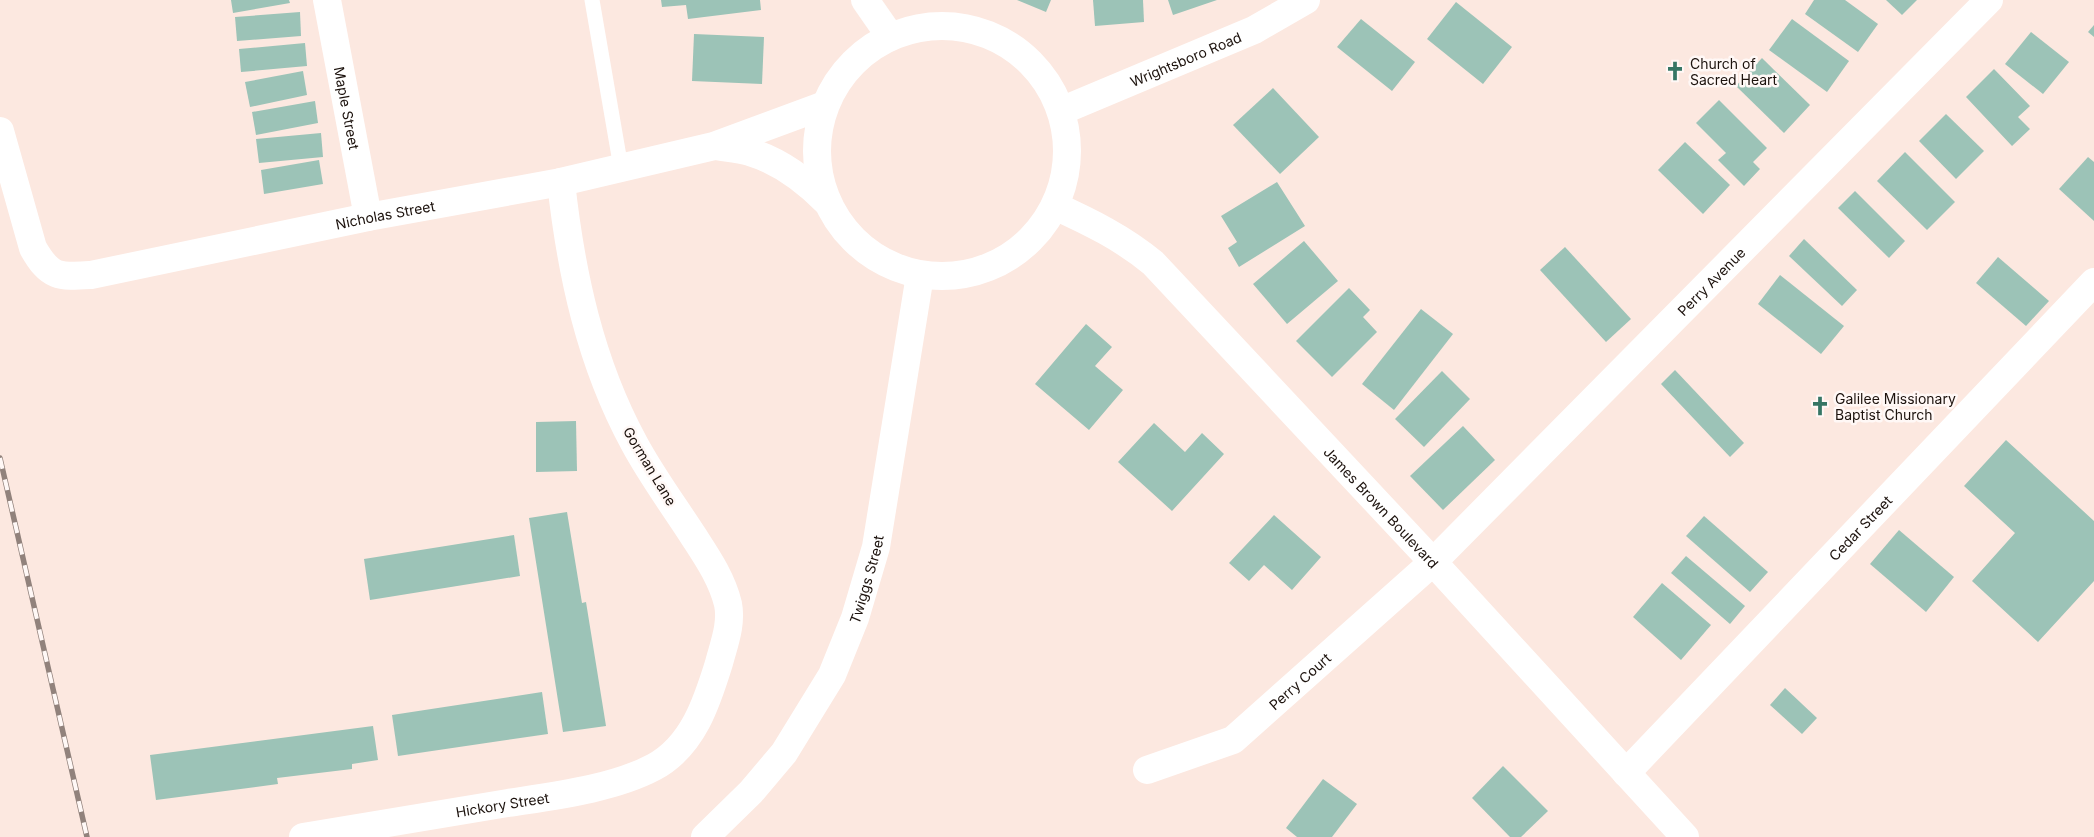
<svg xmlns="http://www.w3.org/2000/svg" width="2094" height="837" font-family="Inter,sans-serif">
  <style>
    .building { fill: #9cc3b7 }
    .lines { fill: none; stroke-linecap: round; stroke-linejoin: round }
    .lane { stroke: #fff; stroke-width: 15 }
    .street { stroke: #fff; stroke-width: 28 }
    .secondary { stroke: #fff; stroke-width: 28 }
    .rail-casing { stroke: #91827c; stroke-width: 5.5 }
    .rail { stroke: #fff8f6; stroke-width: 4; stroke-dasharray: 11; stroke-linecap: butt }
    .labels { text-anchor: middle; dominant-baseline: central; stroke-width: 5; stroke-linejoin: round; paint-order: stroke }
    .street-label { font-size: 14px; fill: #1c120d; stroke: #fff8f6 }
    .poi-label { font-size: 14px; fill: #1c120d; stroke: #fff8f6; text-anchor: start }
  </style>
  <rect width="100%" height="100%" fill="#fce8e0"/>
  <g class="building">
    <path d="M231,0H289L290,3L233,13Z"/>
    <path d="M661,0H760L761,10L688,19L686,5L662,7Z"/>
    <path d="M1017,0H1051L1046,12Z"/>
    <path d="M1093,0H1143L1144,22L1095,26Z"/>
    <path d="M1168,0H1217L1173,15Z"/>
    <path d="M1814,0H1845L1878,24L1858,52L1805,14Z"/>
    <path d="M1886,0H1917L1902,15Z"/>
    <path d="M1456,2L1512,47L1483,84L1427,39Z"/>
    <path d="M300,12L301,36L237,41L235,17Z"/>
    <path d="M1361,19L1415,62L1392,91L1337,47Z"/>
    <path d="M1792,19L1849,61L1827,92L1769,50Z"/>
    <path d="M2094,25V37L2088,32Z"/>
    <path d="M2031,32L2069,62L2043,94L2005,64Z"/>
    <path d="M694,34L764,37L762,84L692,81Z"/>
    <path d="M305,43L307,66L241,72L239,49Z"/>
    <path d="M1762,58L1810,105L1784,133L1736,86Z"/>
    <path d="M1994,69L2030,106L2018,117L2030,129L2012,146L1966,97Z"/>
    <path d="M303,71L307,95L250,107L245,82Z"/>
    <path d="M1273,88L1319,137L1280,174L1233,125Z"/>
    <path d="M1719,100L1767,148L1753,162L1760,169L1744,186L1718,160L1726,153L1696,123Z"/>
    <path d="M315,101L318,123L256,135L252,112Z"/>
    <path d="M1946,114L1984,151L1956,179L1919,141Z"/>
    <path d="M321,133L323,157L259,163L256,139Z"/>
    <path d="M1685,142L1730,185L1703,214L1658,170Z"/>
    <path d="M1905,152L1955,202L1927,230L1877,181Z"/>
    <path d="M2088,157L2094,162V221L2059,189Z"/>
    <path d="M319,160L323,184L264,194L261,170Z"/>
    <path d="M1277,182L1305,226L1239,267L1228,248L1237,242L1221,216Z"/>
    <path d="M1855,191L1905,241L1889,258L1838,208Z"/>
    <path d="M1804,239L1857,290L1842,306L1789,256Z"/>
    <path d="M1304,241L1338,281L1287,324L1253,284Z"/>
    <path d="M1565,247L1631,319L1606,342L1540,270Z"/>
    <path d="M1998,257L2049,301L2026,326L1976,283Z"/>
    <path d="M1780,275L1844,326L1821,354L1758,304Z"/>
    <path d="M1349,288L1370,310L1363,317L1377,332L1332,377L1296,341Z"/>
    <path d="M1421,309L1453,334L1394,410L1362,384Z"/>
    <path d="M1086,324L1112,347L1095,366L1123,390L1089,430L1035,384Z"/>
    <path d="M1675,370L1744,443L1730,457L1661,384Z"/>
    <path d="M1442,371L1470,399L1424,447L1395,419Z"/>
    <path d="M576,421L577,471L536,472V422Z"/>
    <path d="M1154,423L1185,452L1202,433L1224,454L1172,511L1118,462Z"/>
    <path d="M1463,426L1495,460L1443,510L1410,476Z"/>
    <path d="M2006,440L2094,521V581L2038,642L1972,581L2015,533L1964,486Z"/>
    <path d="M567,512L582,603L586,602L606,726L563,732L529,518Z"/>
    <path d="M1274,515L1321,557L1292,590L1264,565L1249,581L1229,563Z"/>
    <path d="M1704,516L1768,572L1750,592L1686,536Z"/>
    <path d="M1899,530L1954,577L1926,612L1870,564Z"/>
    <path d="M514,535L520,576L370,600L364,559Z"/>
    <path d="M1686,556L1745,606L1730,624L1671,573Z"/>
    <path d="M1662,583L1711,625L1681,660L1633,617Z"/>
    <path d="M1785,688L1817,718L1802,734L1770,705Z"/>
    <path d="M542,692L548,734L398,756L392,715Z"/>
    <path d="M373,726L378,760L352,764V769L277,778L278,784L156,800L150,755Z"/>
    <path d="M1503,766L1548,811L1521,837H1510L1472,798Z"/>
    <path d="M1323,779L1357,804L1332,837H1297L1286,828Z"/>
  </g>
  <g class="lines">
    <path class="lane" d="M592,0L621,168"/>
    <g class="street">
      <path id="s1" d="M327,0L368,217"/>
      <path id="s2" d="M0,131L33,248C50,278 59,277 91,275L368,217L561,182L714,146L825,105"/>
      <path d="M715,146C727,148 739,149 750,152C780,161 805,180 827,202"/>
      <path id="s3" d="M1147,770L1233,740L1433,562L1989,0"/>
      <path id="s4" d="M1626,773L2094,282"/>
      <path id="s5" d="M303,837C372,826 440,814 508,803C553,796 613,789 654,767C693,746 707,702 719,663C724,644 732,624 728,604C722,579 707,557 694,537C674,506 651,475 634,443C590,362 571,273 561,182"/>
    </g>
    <g class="secondary">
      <path d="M865,0L890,36"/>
      <circle cx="942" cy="151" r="125"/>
      <path id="s6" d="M1061,111L1254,30L1306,0"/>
      <path id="s7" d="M1055,206C1090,222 1123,238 1153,263L1433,562L1685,837"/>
      <path id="s8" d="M705,837L751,792L784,753L832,675L855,618L876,547L920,275"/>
    </g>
    <defs>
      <path id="rail" d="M0,458L87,837"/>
    </defs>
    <use href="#rail" class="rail-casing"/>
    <use href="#rail" class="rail"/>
  </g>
  <defs>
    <symbol id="church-bare" viewBox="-9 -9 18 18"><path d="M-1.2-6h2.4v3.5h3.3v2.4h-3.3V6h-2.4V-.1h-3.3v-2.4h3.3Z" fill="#367665" stroke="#fff8f6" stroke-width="2.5" paint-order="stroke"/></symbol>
  </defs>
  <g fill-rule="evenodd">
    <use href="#church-bare" x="1661" y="57" width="28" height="28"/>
    <use href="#church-bare" x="1806" y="392" width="28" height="28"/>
  </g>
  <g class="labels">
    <g class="street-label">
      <text stroke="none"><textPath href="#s6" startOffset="135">Wrightsboro Road</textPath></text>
      <text stroke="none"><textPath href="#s1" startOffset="110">Maple Street</textPath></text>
      <text stroke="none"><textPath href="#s2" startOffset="492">Nicholas Street</textPath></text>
      <text stroke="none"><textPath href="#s3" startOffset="754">Perry Avenue</textPath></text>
      <text transform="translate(650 466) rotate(59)">Gorman Lane</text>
      <text stroke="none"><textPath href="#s7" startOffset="448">James Brown Boulevard</textPath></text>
      <text stroke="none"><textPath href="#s4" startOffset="339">Cedar Street</textPath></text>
      <text stroke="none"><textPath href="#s8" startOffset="309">Twiggs Street</textPath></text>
      <text stroke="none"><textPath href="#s3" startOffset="180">Perry Court</textPath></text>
      <text stroke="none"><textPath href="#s5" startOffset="202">Hickory Street</textPath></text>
    </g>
    <g class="poi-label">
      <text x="1690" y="63">Church of<tspan x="1690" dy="16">Sacred Heart</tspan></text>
      <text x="1835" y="398">Galilee Missionary<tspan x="1835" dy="16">Baptist Church</tspan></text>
    </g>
  </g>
</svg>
